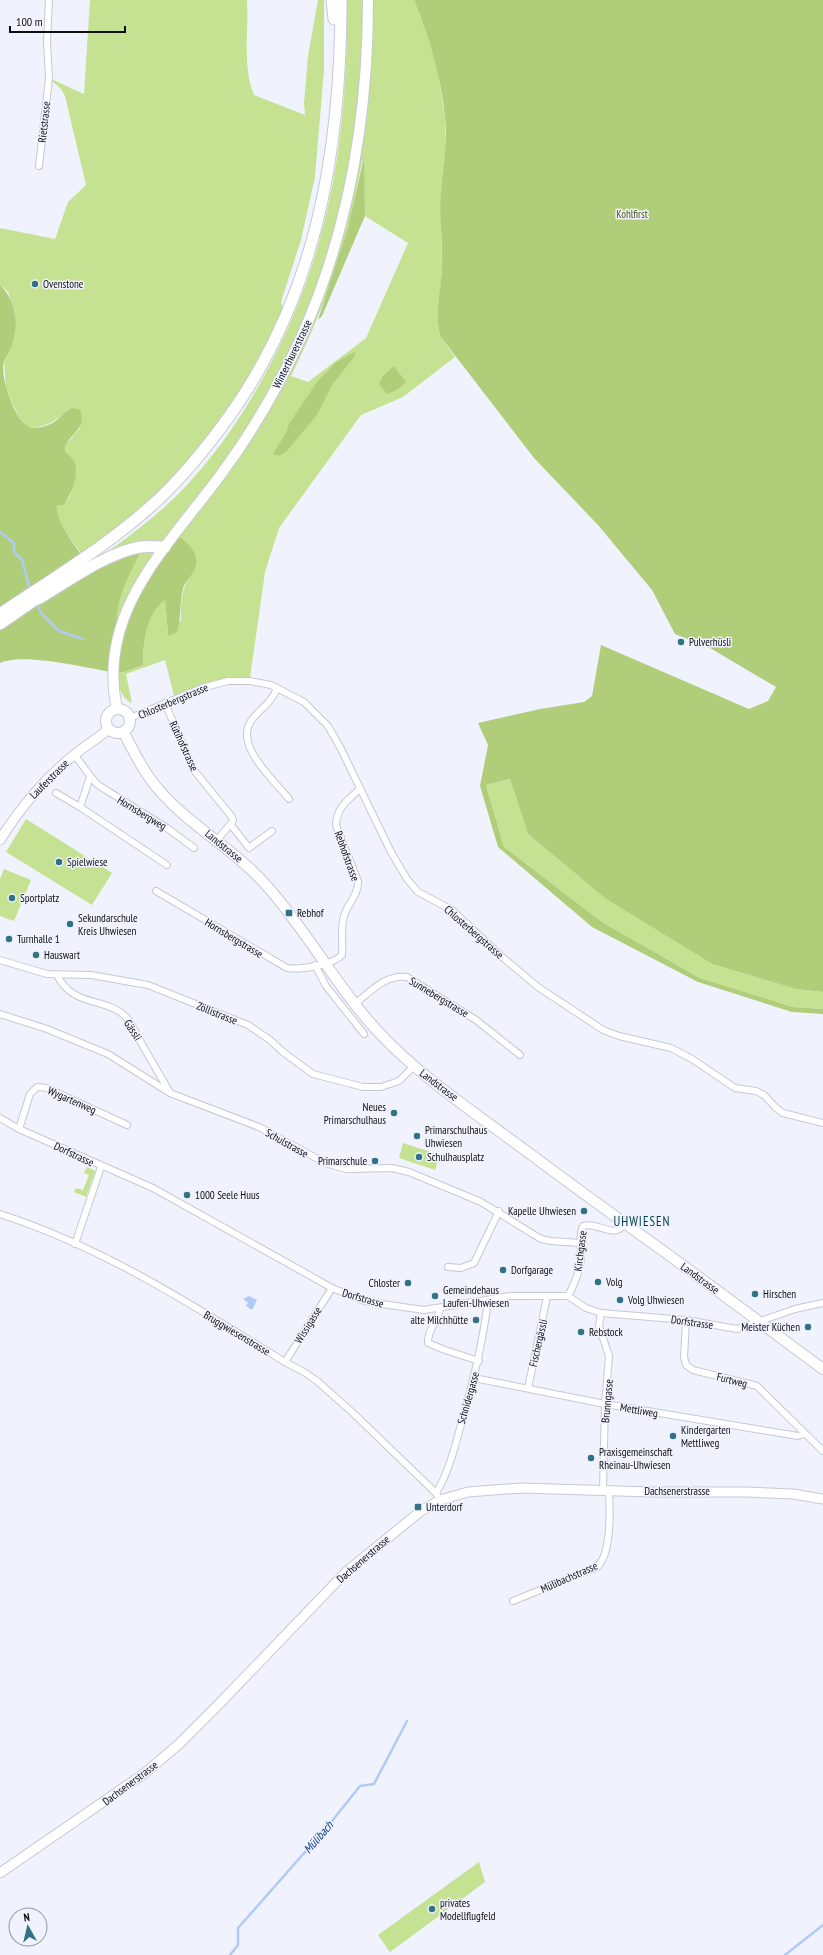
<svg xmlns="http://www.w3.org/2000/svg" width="823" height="1955" font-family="'PT Sans Narrow',sans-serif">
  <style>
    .green { fill: #c5e293; fill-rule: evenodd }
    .forest { fill: #b0ce79 }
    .water { fill: #b0caf7 }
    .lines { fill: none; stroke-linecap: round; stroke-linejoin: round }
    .stream { stroke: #b0caf7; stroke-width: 2.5 }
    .street-casing { stroke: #c5c9d3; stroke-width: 8 }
    .secondary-casing { stroke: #c5c9d3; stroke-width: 11 }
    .primary-casing { stroke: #c5c9d3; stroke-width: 12 }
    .highway-casing { stroke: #c5c9d3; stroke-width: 13 }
    .street { stroke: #fff; stroke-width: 6 }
    .secondary { stroke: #fff; stroke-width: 9 }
    .primary { stroke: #fff; stroke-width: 10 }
    .highway { stroke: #fff; stroke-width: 11 }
    .poi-dot { fill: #317285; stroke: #f0f3fe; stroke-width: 1.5 }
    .labels { text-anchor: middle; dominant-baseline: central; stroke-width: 3; stroke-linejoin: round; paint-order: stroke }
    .street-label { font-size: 11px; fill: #0e0f13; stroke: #f0f3fe }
    .park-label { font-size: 11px; fill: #435519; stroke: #f0f3fe }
    .poi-label { font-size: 11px; fill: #0e0f13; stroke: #f0f3fe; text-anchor: start }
    .water-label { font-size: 12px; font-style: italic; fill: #093789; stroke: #f0f3fe }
    .quarter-label { font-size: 13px; letter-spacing: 1px; fill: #003d4b; stroke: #f0f3fe }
  </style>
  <rect width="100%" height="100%" fill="#f0f3fe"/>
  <g class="green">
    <path d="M90,0H247C249,30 242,66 254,95L305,115L304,103L308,56L318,0H324V70L315,177L301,240L281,302L285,313C269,342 253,374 234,403C199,457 137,520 81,553C72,540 55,521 57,505L69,498C75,476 82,470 65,451L66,444L80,428L68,409C57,421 46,427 29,428L19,417L11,401L6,387L4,362L10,351L15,312L8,292L0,285V228L55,239L68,202L86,185L65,96L61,89L49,78L84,94Z"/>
    <path d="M347,0H414L424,25L437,66L445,118L446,149L441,195L442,266L438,327L440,336L455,357L403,397L361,415L279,528L265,572L250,678C223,675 199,685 174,696L165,660L126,674L132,703C121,699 117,682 112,672L143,665C143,643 146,614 165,599L168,634L181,620C181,602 181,587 193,572L116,642L115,617L124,584L89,565C123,541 158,516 187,485C217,453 242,416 263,378C330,257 348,137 347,0ZM363,159L365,216L408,243L366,338L308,382L291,376C315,328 334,279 348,228C355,205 357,182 363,159Z"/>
    <path d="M510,779L528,834L606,899L712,964L796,989L823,992V1009L793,1007L700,978L602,922L504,847L486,785Z"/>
    <path d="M26,819L112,873L92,905L6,852Z"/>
    <path d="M4,869L31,880L14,921L0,916V879Z"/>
    <path d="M403,1143L440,1155L435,1170L399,1158Z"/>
    <path d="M87,1167L94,1170L95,1172L86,1197L74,1192L76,1188L83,1190L89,1175L84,1173Z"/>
    <path d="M479,1862L485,1882L390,1952L378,1935Z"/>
  </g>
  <g class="forest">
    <path d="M414,0H823V992L796,989L712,964L606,899L528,834L510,779L486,785L504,847L602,922L700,978L793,1007L823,1009V1014L792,1012L698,982L592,927L498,847L480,786L488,745L478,723L540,709L584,702L592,696L601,645L749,709L768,701L776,687L710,648L675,634L652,590L598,525L534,458L440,336C434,312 442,288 442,263C443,240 439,216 441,193C443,168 448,143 445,117C441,77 430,38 414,0Z"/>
    <path d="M364,157L365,216L322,316L318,320L348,228Z"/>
    <path d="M0,285C18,303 19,327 10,350C9,354 6,357 4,361C0,374 11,406 19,417C21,421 26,424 30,428C38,428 46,427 54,422C64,416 67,404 80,410C88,432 66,433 65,451C68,455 74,459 75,463C79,477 71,495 63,505H57C55,522 79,551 89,565L143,547C125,583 115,599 116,640L120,627L175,534C189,543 204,556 192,574C189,579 184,583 183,589C179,604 182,617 177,632L169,636L168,634L165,600C146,614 143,643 143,665L123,672H112C86,668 23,652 0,663Z"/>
    <path d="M356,351L354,357L332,385L317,415L286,452L279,456L273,454L286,433L289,424L317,382L335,363Z"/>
    <path d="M394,366L406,382L397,390L387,394L379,384L383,376Z"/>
  </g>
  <path class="water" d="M249,1296L257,1300L252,1310L246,1306L248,1303L243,1299Z"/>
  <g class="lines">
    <g class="stream">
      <path d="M0,532L14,543V552L22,560L30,590"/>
      <path d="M36,602L41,613L59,631L83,639"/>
      <path d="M230,1955L238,1945V1928L328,1826L360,1786L374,1784L407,1721"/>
      <path d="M785,1955L823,1925"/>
    </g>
    <defs>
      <g id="street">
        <path d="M39,166L49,78L47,42L49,0"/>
        <path d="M277,688C271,704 260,708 251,721C234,746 275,781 289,799"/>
        <path d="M165,703L193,769L232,817L233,821L217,840"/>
        <path d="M130,718L202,688L228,681H250L271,685L304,702L328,726L341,749L391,852L407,879L418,892L452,910L501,956L538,987L603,1030L619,1036L671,1048L692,1059L735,1088L756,1091L764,1095L776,1108L783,1113L823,1123"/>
        <path d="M74,755C83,765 89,776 98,785L167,828L194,848"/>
        <path d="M90,777L80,807L167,865"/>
        <path d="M56,793L80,807"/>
        <path d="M231,825L249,848L272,831"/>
        <path d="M156,891L287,968C300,970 333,965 342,955C343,944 341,932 343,920C345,905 359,896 358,881L336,825C337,807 347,801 360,789"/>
        <path d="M0,960L47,974L91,975L148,985L248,1025L270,1040L283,1052L313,1074L363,1087H381L399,1081L414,1066"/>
        <path d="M315,965L326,986L364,1034"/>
        <path d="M57,975C73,1008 107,997 126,1017C132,1024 136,1033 140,1041C150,1058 159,1074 169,1091"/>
        <path d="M355,1004C370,992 385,974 407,977L476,1020L520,1055"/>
        <path d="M0,1014L47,1029L108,1054L170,1093L259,1127L325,1163L346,1169L392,1168L409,1172L481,1202L541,1239L551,1241L580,1243"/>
        <path d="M0,1118L19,1129L153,1188L332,1288L362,1300L382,1304L424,1310L510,1296H568L586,1308L601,1313L686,1320L737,1329L795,1309L823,1303"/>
        <path d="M19,1129L30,1094L37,1087L47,1088L127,1125"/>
        <path d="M0,1214C103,1247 194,1306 285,1362L304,1372L317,1381L353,1413L436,1493L440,1500"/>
        <path d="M75,1244L101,1167"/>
        <path d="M448,1267L461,1268L474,1263L499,1211"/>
        <path d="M568,1296C574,1285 579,1273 581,1260C582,1249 578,1237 583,1226C598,1221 613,1240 625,1224"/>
        <path d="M440,1308C439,1320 427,1330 428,1343L445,1350L479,1361"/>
        <path d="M601,1313L599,1326L609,1356L605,1404L603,1490"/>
        <path d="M686,1320L684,1357L686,1365L693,1370L757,1386L823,1451"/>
        <path d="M285,1362L332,1288"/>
        <path d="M474,1378L605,1404L798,1436L804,1434"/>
        <path d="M528,1388L547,1297"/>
        <path d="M436,1493C449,1472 454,1449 461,1425C473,1383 483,1343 488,1300"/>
        <path d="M513,1601L597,1567C612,1553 610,1510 609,1491"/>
      </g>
      <g id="secondary">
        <path d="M0,840C20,808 44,779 74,755C85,746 98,738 109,729"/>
        <path d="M0,1873L145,1773L179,1744L220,1703L346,1572L421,1511L440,1500L468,1492L521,1488L652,1492H747L793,1494L823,1499"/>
      </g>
      <g id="primary">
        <circle cx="118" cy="721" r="12"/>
        <path d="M117,709C96,613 167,547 219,477C251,434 278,388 300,340C349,232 368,117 368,0"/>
        <path d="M124,733C134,752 144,773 159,790C190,826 234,849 266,885C311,935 341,996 390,1044C433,1086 485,1120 533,1156C601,1207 670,1255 738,1306C767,1327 794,1348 823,1369"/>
      </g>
      <g id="highway">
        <path d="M332,0L334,19"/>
        <path d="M38,599C69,581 104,554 140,547C148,546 156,547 165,547"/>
        <path d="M0,614C55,577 112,543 160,498C186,473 207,447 228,418C317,295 341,149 341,0"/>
        <path d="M0,624L42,595"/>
      </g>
    </defs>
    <use href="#street" class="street-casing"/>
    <use href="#secondary" class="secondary-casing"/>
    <use href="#primary" class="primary-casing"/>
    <use href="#highway" class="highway-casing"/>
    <use href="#street" class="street"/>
    <use href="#secondary" class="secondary"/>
    <use href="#primary" class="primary"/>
    <use href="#highway" class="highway"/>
  </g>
  <g class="poi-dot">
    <circle cx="35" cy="284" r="4"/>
    <circle cx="681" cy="642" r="4"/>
    <circle cx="59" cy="862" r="4"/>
    <circle cx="12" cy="898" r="4"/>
    <rect x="285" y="909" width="8" height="8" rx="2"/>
    <circle cx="70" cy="924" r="4"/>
    <circle cx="9" cy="939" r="4"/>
    <circle cx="36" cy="955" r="4"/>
    <circle cx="394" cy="1113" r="4"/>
    <circle cx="417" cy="1136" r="4"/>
    <circle cx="419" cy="1157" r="4"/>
    <circle cx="375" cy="1161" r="4"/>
    <circle cx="187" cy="1195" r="4"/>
    <circle cx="584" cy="1211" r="4"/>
    <circle cx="503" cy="1270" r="4"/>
    <circle cx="598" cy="1282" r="4"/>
    <circle cx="408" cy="1283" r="4"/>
    <circle cx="755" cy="1294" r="4"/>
    <circle cx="435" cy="1296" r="4"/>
    <circle cx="620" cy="1300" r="4"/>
    <circle cx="476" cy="1320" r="4"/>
    <circle cx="808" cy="1327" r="4"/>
    <circle cx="581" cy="1332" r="4"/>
    <circle cx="673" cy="1436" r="4"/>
    <circle cx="591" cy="1458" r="4"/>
    <rect x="414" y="1503" width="8" height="8" rx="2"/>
    <circle cx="432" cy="1909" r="4"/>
  </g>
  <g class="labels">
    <g class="street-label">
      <text transform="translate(44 122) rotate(-84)">Rietstrasse</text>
      <text transform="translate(292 354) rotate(-64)">Winterthurerstrasse</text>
      <text transform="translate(173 701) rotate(-23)">Chlosterbergstrasse</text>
      <text transform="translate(184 746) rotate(65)">Rütihofstrasse</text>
      <text transform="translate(49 779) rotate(-45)">Lauferstrasse</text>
      <text transform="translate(142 813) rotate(31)">Hornsbergweg</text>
      <text transform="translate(224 846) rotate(39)">Landstrasse</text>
      <text transform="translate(347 856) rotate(70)">Rebhofstrasse</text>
      <text transform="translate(474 932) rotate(41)">Chlosterbergstrasse</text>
      <text transform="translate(234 938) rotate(31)">Hornsbergstrasse</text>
      <text transform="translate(439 997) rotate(31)">Sunnebergstrasse</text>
      <text transform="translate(217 1013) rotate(22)">Zöllistrasse</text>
      <text transform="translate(133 1030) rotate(57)">Gässli</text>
      <text transform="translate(439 1085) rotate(37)">Landstrasse</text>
      <text transform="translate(72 1100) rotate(24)">Wygartenweg</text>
      <text transform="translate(287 1143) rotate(29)">Schulstrasse</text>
      <text transform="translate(74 1154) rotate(25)">Dorfstrasse</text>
      <text transform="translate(580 1251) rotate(-83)">Kirchgasse</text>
      <text transform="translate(700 1278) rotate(36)">Landstrasse</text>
      <text transform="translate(363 1298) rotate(16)">Dorfstrasse</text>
      <text transform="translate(692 1322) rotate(8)">Dorfstrasse</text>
      <text transform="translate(308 1325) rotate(-58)">Wissigasse</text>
      <text transform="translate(237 1333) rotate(31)">Bruggwiesenstrasse</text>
      <text transform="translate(538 1343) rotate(-77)">Fischergässli</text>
      <text transform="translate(732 1380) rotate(14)">Furtweg</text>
      <text transform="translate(468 1398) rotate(-74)">Schnidergasse</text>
      <text transform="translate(607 1401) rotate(-85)">Brunngasse</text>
      <text transform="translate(639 1410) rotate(10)">Mettliweg</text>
      <text x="677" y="1491">Dachsenerstrasse</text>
      <text transform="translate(363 1559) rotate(-41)">Dachsenerstrasse</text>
      <text transform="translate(569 1577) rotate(-24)">Mülibachstrasse</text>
      <text transform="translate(130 1783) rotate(-37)">Dachsenerstrasse</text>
    </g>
    <g class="park-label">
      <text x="632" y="214">Kohlfirst</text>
    </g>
    <g class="poi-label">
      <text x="43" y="284">Ovenstone</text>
      <text x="689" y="642">Pulverhüsli</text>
      <text x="67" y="862">Spielwiese</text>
      <text x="20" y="898">Sportplatz</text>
      <text x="297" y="913">Rebhof</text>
      <text x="78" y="918">Sekundarschule<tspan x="78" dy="13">Kreis Uhwiesen</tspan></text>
      <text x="17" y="939">Turnhalle 1</text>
      <text x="44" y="955">Hauswart</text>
      <text x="386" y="1107" text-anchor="end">Neues<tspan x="386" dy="13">Primarschulhaus</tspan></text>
      <text x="425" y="1130">Primarschulhaus<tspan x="425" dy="13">Uhwiesen</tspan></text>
      <text x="427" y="1157">Schulhausplatz</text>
      <text x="367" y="1161" text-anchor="end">Primarschule</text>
      <text x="195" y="1195">1000 Seele Huus</text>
      <text x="576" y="1211" text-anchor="end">Kapelle Uhwiesen</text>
      <text x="511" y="1270">Dorfgarage</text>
      <text x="606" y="1282">Volg</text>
      <text x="400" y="1283" text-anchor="end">Chloster</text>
      <text x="443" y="1290">Gemeindehaus<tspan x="443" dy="13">Laufen-Uhwiesen</tspan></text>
      <text x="763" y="1294">Hirschen</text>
      <text x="628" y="1300">Volg Uhwiesen</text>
      <text x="468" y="1320" text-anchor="end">alte Milchhütte</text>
      <text x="800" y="1327" text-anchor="end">Meister Küchen</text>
      <text x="589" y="1332">Rebstock</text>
      <text x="681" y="1430">Kindergarten<tspan x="681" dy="13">Mettliweg</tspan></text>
      <text x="599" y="1452">Praxisgemeinschaft<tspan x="599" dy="13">Rheinau-Uhwiesen</tspan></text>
      <text x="426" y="1507">Unterdorf</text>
      <text x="440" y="1903">privates<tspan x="440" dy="13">Modellflugfeld</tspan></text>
    </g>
    <g class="water-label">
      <text transform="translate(318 1837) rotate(-49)">Mülibach</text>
    </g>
    <g class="quarter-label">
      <text x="642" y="1221">UHWIESEN</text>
    </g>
  </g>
  <g transform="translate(28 1927) rotate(352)"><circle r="19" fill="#f0f3fe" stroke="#9698a0"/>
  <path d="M0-3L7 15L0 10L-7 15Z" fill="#317285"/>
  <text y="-6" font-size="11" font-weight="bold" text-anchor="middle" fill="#0e0f13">N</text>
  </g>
  <path d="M10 26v6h115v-6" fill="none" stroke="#0e0f13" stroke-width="2"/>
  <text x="16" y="26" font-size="12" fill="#0e0f13" stroke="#f0f3fe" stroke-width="3" paint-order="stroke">100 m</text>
</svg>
